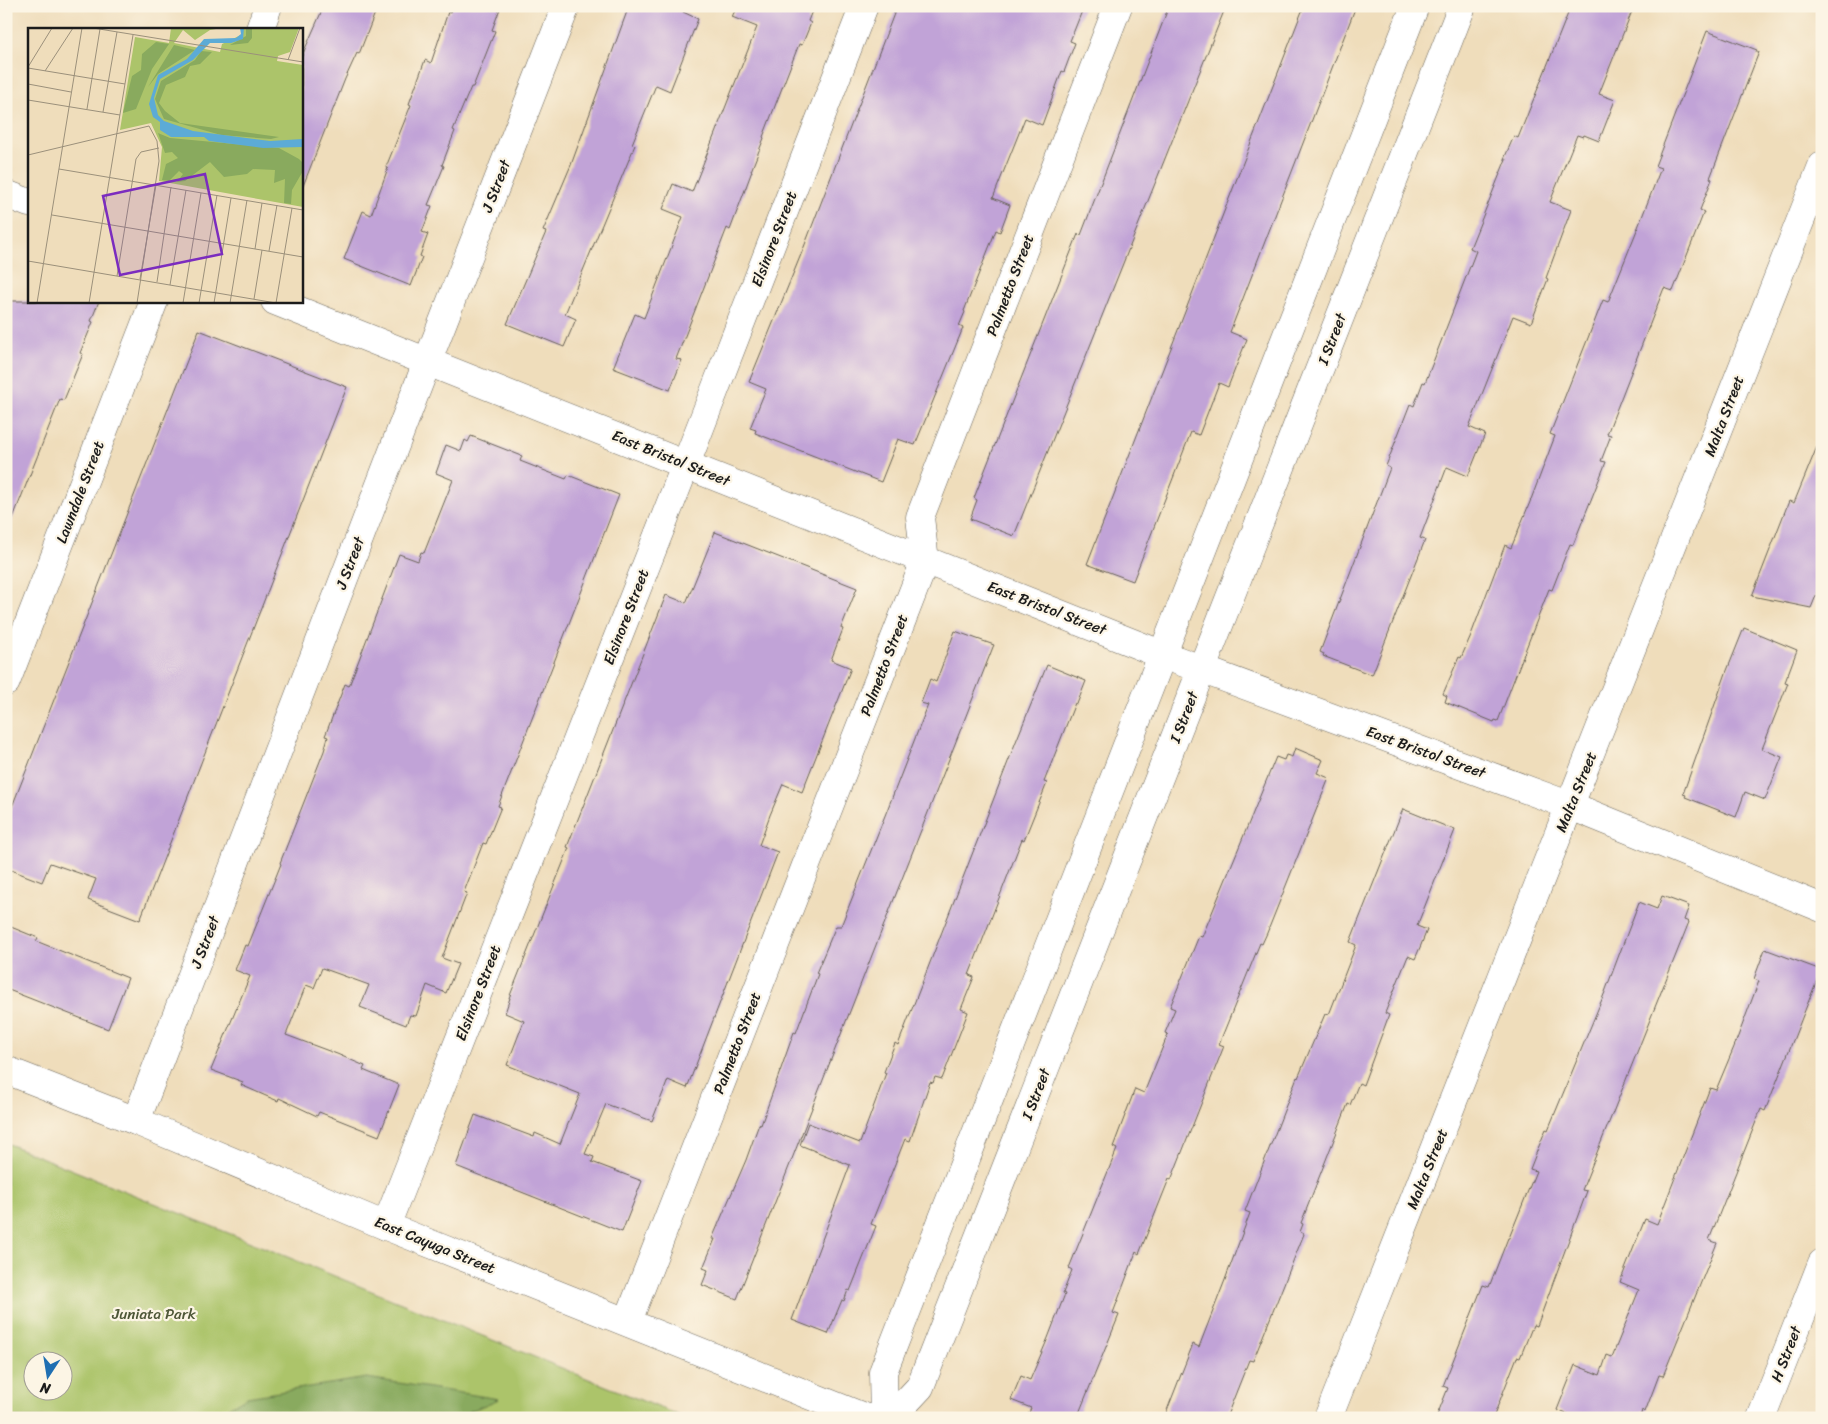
<svg xmlns="http://www.w3.org/2000/svg" width="1828" height="1424" font-family="Sriracha,sans-serif">
  <style>
    .green { fill: #acc46a; stroke: #647043; fill-rule: evenodd }
    .forest { fill: #89aa5e; stroke: #52633d }
    .building { fill: #c1a3d7 }
    .lines { fill: none; stroke-linecap: round; stroke-linejoin: round }
    .minor-casing { stroke: #666054; stroke-width: 29 }
    .minor { stroke: #fff; stroke-width: 28 }
    .labels { text-anchor: middle; dominant-baseline: central; stroke-width: 4.5; stroke-linejoin: round; paint-order: stroke }
    .street-label { font-size: 15px; fill: #1c1c1c; stroke: #fcf5e5 }
    .park-label { font-size: 15px; fill: #4e5737; stroke: #fcf5e5 }
    .inset-road { fill: none; stroke: #9b907b; stroke-width: 1 }
    .view { fill: #7b2cbf; fill-opacity: 0.15; stroke: #7b2cbf; stroke-width: 2.5 }
    .inset-edge { fill: none; stroke: #1c1c1c; stroke-width: 2.5 }
  </style>
  <rect width="100%" height="100%" fill="#fcf5e5"/>
  <filter id="ink" filterUnits="userSpaceOnUse"><feTurbulence type="fractalNoise" baseFrequency=".02" numOctaves="2"/><feDisplacementMap in="SourceGraphic" scale="10" xChannelSelector="R" yChannelSelector="G"/><feConvolveMatrix kernelMatrix="1 2 1 2 8 2 1 2 1" color-interpolation-filters="sRGB"/></filter>
  <filter id="wash" filterUnits="userSpaceOnUse"><feTurbulence type="fractalNoise" baseFrequency=".0096" numOctaves="4" result="noise"/><feDisplacementMap in="SourceGraphic" scale="20" xChannelSelector="R" yChannelSelector="G"/><feGaussianBlur stdDeviation="1.12" result="paint"/><feColorMatrix in="noise" values="0 0 0 0 0 0 0 0 0 0 0 0 0 0 0 0 0 1.4 0 .05"/><feComposite in="paint" operator="in"/></filter>
  <g filter="url(#wash)">
    <rect width="100%" height="100%" fill="#efddbb"/>
    <path class="green" d="M6,1143L685,1418H6ZM32,1362H62V1392H32Z"/>
    <path class="forest" d="M367,1378L499,1399L454,1418H211L247,1397Z"/>
    <g id="blocks">
      <g class="building">
        <path d="M324,6H361L375,13L359,54L357,53L345,79L303,186L301,185V58Z"/>
        <path d="M452,6H501L492,30L495,31L473,87H471L453,130L455,131L442,165L444,166L428,205L432,206L422,232L428,234L420,256L422,257L411,286L344,259L363,211L371,215L388,168L386,167L411,105L409,104L425,60L431,63L448,12L450,13Z"/>
        <path d="M629,6H685L683,12L698,19L670,91L656,85L632,144L635,145L565,314L576,319L564,347L507,324L546,232L543,231L571,165Z"/>
        <path d="M737,6H814L808,21L811,23L802,45L799,44L763,137L764,138L751,171H752L730,230L727,228L676,359L682,360L670,390L613,368L635,314L644,318L683,217L663,209L673,184L692,192L757,27L732,17Z"/>
        <path d="M897,6H1084L1070,41L1075,43L1064,72L1062,71L1042,125L1025,118L993,198L1010,205L1000,232L996,230L964,311L965,312L959,326L963,328L915,445L898,439L881,482L755,433L756,430L750,428L766,389L749,382L804,247Z"/>
        <path d="M1169,6H1226L1014,536L970,519L977,500L974,498L1078,234L1081,235Z"/>
        <path d="M1304,6H1356L1230,332L1247,339L1237,364L1228,387L1219,383L1199,435L1191,432L1133,581L1087,564Z"/>
        <path d="M1571,6H1634L1599,94L1615,100L1599,141L1584,135L1583,137L1577,135L1550,202L1571,210L1546,278L1548,279L1531,323L1513,316L1469,427L1485,434L1468,476L1447,467L1420,538L1425,540L1372,675L1323,656L1324,654L1320,652L1390,468L1386,466L1410,404L1414,406L1423,382L1425,383L1476,251L1470,248L1506,159H1504L1514,136L1518,138Z"/>
        <path d="M1707,31L1757,50L1756,52H1759L1710,178L1712,179L1700,210L1704,212L1673,291L1664,288L1607,434L1611,435L1601,461L1606,462L1573,545L1570,544L1552,590L1549,589L1498,721L1495,720L1494,722L1445,702L1447,696L1443,694L1459,657L1461,658L1471,635L1505,545L1511,548L1530,502L1555,436L1550,434L1603,300L1608,302L1635,235L1661,168L1655,166Z"/>
        <path d="M6,301H99L91,321L93,322L80,353L83,354L64,400L60,399L7,533Z"/>
        <path d="M199,330L347,387L140,920L88,900L96,879L50,863L42,882L6,868V822Z"/>
        <path d="M471,436L522,456L520,461L566,479L568,475L619,495L498,806L501,807L486,844L483,843L464,892L467,893L442,958L458,964L446,993L427,985L416,1016L410,1015L406,1025L360,1007L369,985L322,968L314,988L306,985L286,1035L337,1054L365,1066L363,1070L399,1085L379,1136L319,1112L317,1116L279,1098L278,1101L266,1096L241,1085L243,1082L211,1070L250,976L235,970L245,945L248,946L281,864L280,863L324,751L328,737L325,736L345,684L349,686L399,554L418,561L421,552L424,553L453,480L436,473L446,445L461,451L465,440L468,442Z"/>
        <path d="M1821,437L1822,581L1811,608L1752,596L1789,501L1794,503Z"/>
        <path d="M715,532L857,588L841,628L843,629L831,660L851,668L802,792L783,784L770,815L759,845L778,852L687,1088L668,1080L652,1121L606,1104L585,1154L594,1157L592,1162L642,1181L622,1232L456,1166L475,1115L534,1137L535,1133L560,1144L580,1094L507,1065L524,1021L505,1013L510,998H509L569,848L567,847L582,809L666,595L686,603Z"/>
        <path d="M1744,628L1797,650L1785,682L1788,683L1762,749L1782,757L1765,800L1745,792L1736,817L1685,797L1686,795L1683,794L1726,673Z"/>
        <path d="M955,631L994,645L993,647L737,1299L702,1285L708,1270L703,1268L715,1239H712L746,1160L759,1124L761,1125L794,1032L796,1033L818,974L816,973L836,926H841L888,808L928,705L921,703L930,679L936,682Z"/>
        <path d="M1047,665L1086,681L1077,704L1075,703L1044,782L1047,783L1024,840L1022,839L969,975L974,977L961,1009L968,1012L942,1079L935,1077L933,1083L930,1082L910,1141L905,1139L871,1224L876,1226L850,1291L848,1290L844,1301L842,1300L828,1334L792,1320L850,1165L800,1145L808,1123L860,1143L886,1073L884,1072L895,1043L898,1045L1015,744Z"/>
        <path d="M1295,748L1323,760L1317,773L1329,778L1267,933L1262,944L1260,943L1219,1044L1224,1046L1171,1180L1169,1179L1139,1254L1136,1252L1113,1313L1119,1315L1077,1418H1027L1031,1408L1011,1400L1021,1376L1030,1380L1048,1338L1065,1294L1063,1293L1072,1270L1069,1268L1117,1149L1113,1147L1135,1089L1144,1093L1168,1034L1165,1033L1175,1009L1170,1007L1199,936L1202,937L1276,757L1284,760L1286,755L1292,757Z"/>
        <path d="M1403,809L1455,830L1417,926L1427,930L1421,945L1415,959L1408,956L1385,1013L1389,1015L1363,1085L1359,1083L1350,1105L1348,1104L1301,1223L1303,1224L1300,1232L1304,1234L1253,1361L1249,1360L1226,1418H1164L1193,1344L1199,1347L1225,1280L1250,1213L1245,1211L1297,1077L1298,1078L1325,1014L1328,1015L1330,1012L1356,945L1350,942Z"/>
        <path d="M1662,896L1689,906L1684,920L1689,922L1582,1190L1587,1191L1537,1326L1533,1325L1520,1358L1517,1357L1493,1418H1436L1448,1388L1443,1386L1483,1285L1489,1287L1508,1238H1509L1536,1171L1530,1169L1539,1146L1546,1129L1548,1130L1605,992L1639,902L1657,909Z"/>
        <path d="M6,925L38,938L36,941L128,978L108,1029L6,989Z"/>
        <path d="M1765,949L1821,970L1765,1111L1761,1109L1709,1240L1717,1243L1663,1376L1659,1375L1645,1412L1642,1410L1640,1418H1576L1557,1410L1575,1365L1600,1375L1607,1355L1612,1357L1639,1290L1620,1282L1645,1219L1657,1224L1710,1088L1716,1090L1734,1047L1759,981L1754,979Z"/>
      </g>
    </g>
  </g>
  <g filter="url(#ink)">
    <use href="#blocks" fill-opacity="0" stroke="#666054" stroke-width="1"/>
    <g class="lines">
      <defs>
        <g id="minor">
          <path d="M260,29L268,6"/>
          <path d="M6,194L29,203"/>
          <path d="M275,301L1163,655L1571,806L1822,908"/>
          <path d="M6,682L154,301"/>
          <path d="M6,1070L136,1121L386,1226L866,1418"/>
          <path d="M136,1121L414,396L566,6"/>
          <path d="M386,1226L686,464L864,6"/>
          <path d="M628,1321L925,561L920,517L1118,6"/>
          <path d="M884,1418L883,1372L1415,6"/>
          <path d="M891,1418L920,1387L1462,6"/>
          <path d="M1328,1418L1822,166"/>
          <path d="M1761,1418L1822,1263"/>
        </g>
      </defs>
      <use href="#minor" class="minor-casing"/>
      <use href="#minor" class="minor"/>
    </g>
  </g>
  <g class="labels">
    <g class="street-label">
      <text transform="translate(496 186) rotate(-69)">J Street</text>
      <text transform="translate(774 239) rotate(-69)">Elsinore Street</text>
      <text transform="translate(1010 285) rotate(-69)">Palmetto Street</text>
      <text transform="translate(1332 339) rotate(-69)">I Street</text>
      <text transform="translate(1724 416) rotate(-69)">Malta Street</text>
      <text transform="translate(671 458) rotate(22)">East Bristol Street</text>
      <text transform="translate(80 492) rotate(-69)">Lawndale Street</text>
      <text transform="translate(350 563) rotate(-69)">J Street</text>
      <text transform="translate(1047 608) rotate(21)">East Bristol Street</text>
      <text transform="translate(626 617) rotate(-69)">Elsinore Street</text>
      <text transform="translate(884 665) rotate(-69)">Palmetto Street</text>
      <text transform="translate(1184 717) rotate(-69)">I Street</text>
      <text transform="translate(1426 752) rotate(20)">East Bristol Street</text>
      <text transform="translate(1576 792) rotate(-68)">Malta Street</text>
      <text transform="translate(205 942) rotate(-69)">J Street</text>
      <text transform="translate(478 993) rotate(-69)">Elsinore Street</text>
      <text transform="translate(737 1043) rotate(-69)">Palmetto Street</text>
      <text transform="translate(1036 1094) rotate(-69)">I Street</text>
      <text transform="translate(1427 1169) rotate(-68)">Malta Street</text>
      <text transform="translate(435 1245) rotate(22)">East Cayuga Street</text>
      <text transform="translate(1786 1354) rotate(-69)">H Street</text>
    </g>
    <g class="park-label">
      <text x="154" y="1314">Juniata Park</text>
    </g>
  </g>
  <g transform="translate(28 28)">
    <rect width="275" height="275" fill="#efddbb"/>
    <path d="M143,0H194L182,2L167,12L155,2L146,15L192,24L194,16L215,6V0H271L262,24L250,28L249,33L275,37V179L131,153L134,119L123,95L92,102L107,9L141,15Z" fill="#acc46a"/>
    <path d="M218,0H224V10L220,15L202,17L218,8ZM128,14L141,16L124,41L108,81L95,85L104,48L113,42L114,26ZM146,17L167,22L130,46L120,59ZM173,23L184,24L172,36L162,38L157,49L138,57L131,75L137,83L152,95L251,109L243,111L193,107L136,91L127,71L133,53L167,32ZM130,105L142,110L251,120L271,131L275,135V143L264,162L263,176L256,175L257,151L246,155L247,142L225,141L219,146L196,149L182,134L157,153L149,154L155,146L151,143L141,153L134,152L138,136L150,130L144,124L137,125Z" fill="#89aa5e"/>
    <path d="M212,0H216L215,11L203,15H182L165,32L132,51L126,70L130,87L136,93L165,103L242,113L275,111V119L235,120L181,113L176,109H143L132,102V94L125,89L121,76L130,47L159,31L176,11L208,10L213,6Z" fill="#5cabd6"/>
    <path class="inset-road" d="M65,0L275,34M260,32L272,0M0,39L24,0M0,40L97,56M17,43L45,0M0,56L43,64M0,72L92,87M59,81L72,1M75,84L89,4M0,127L121,98L129,113L131,133L109,275M31,141L275,182M24,187L275,229M227,221L234,175M241,223L249,177M0,233L248,275M89,248L108,131L113,124L131,120M112,251L128,157M129,254L143,159M142,257L158,162M226,271L234,222M9,275L54,0M61,275L105,7M155,275L173,165M171,275L189,167M186,275L203,170M202,275L219,172M248,275L264,180"/>
    <path class="view" d="M177,146L194,226L92,247L75,168Z"/>
    <rect width="275" height="275" class="inset-edge"/>
  </g>
  <rect width="1828" height="1424" fill="none" stroke="#fcf5e5" stroke-width="25"/>
  <g transform="translate(48 1376) rotate(192)"><circle r="24" fill="#fcf5e5" stroke="#a29e95"/>
  <path d="M0-4L9 19L0 12L-9 19Z" fill="#1f6fb2"/>
  <text y="-8" font-size="14" font-weight="bold" text-anchor="middle" fill="#1c1c1c">N</text>
  </g>
</svg>
